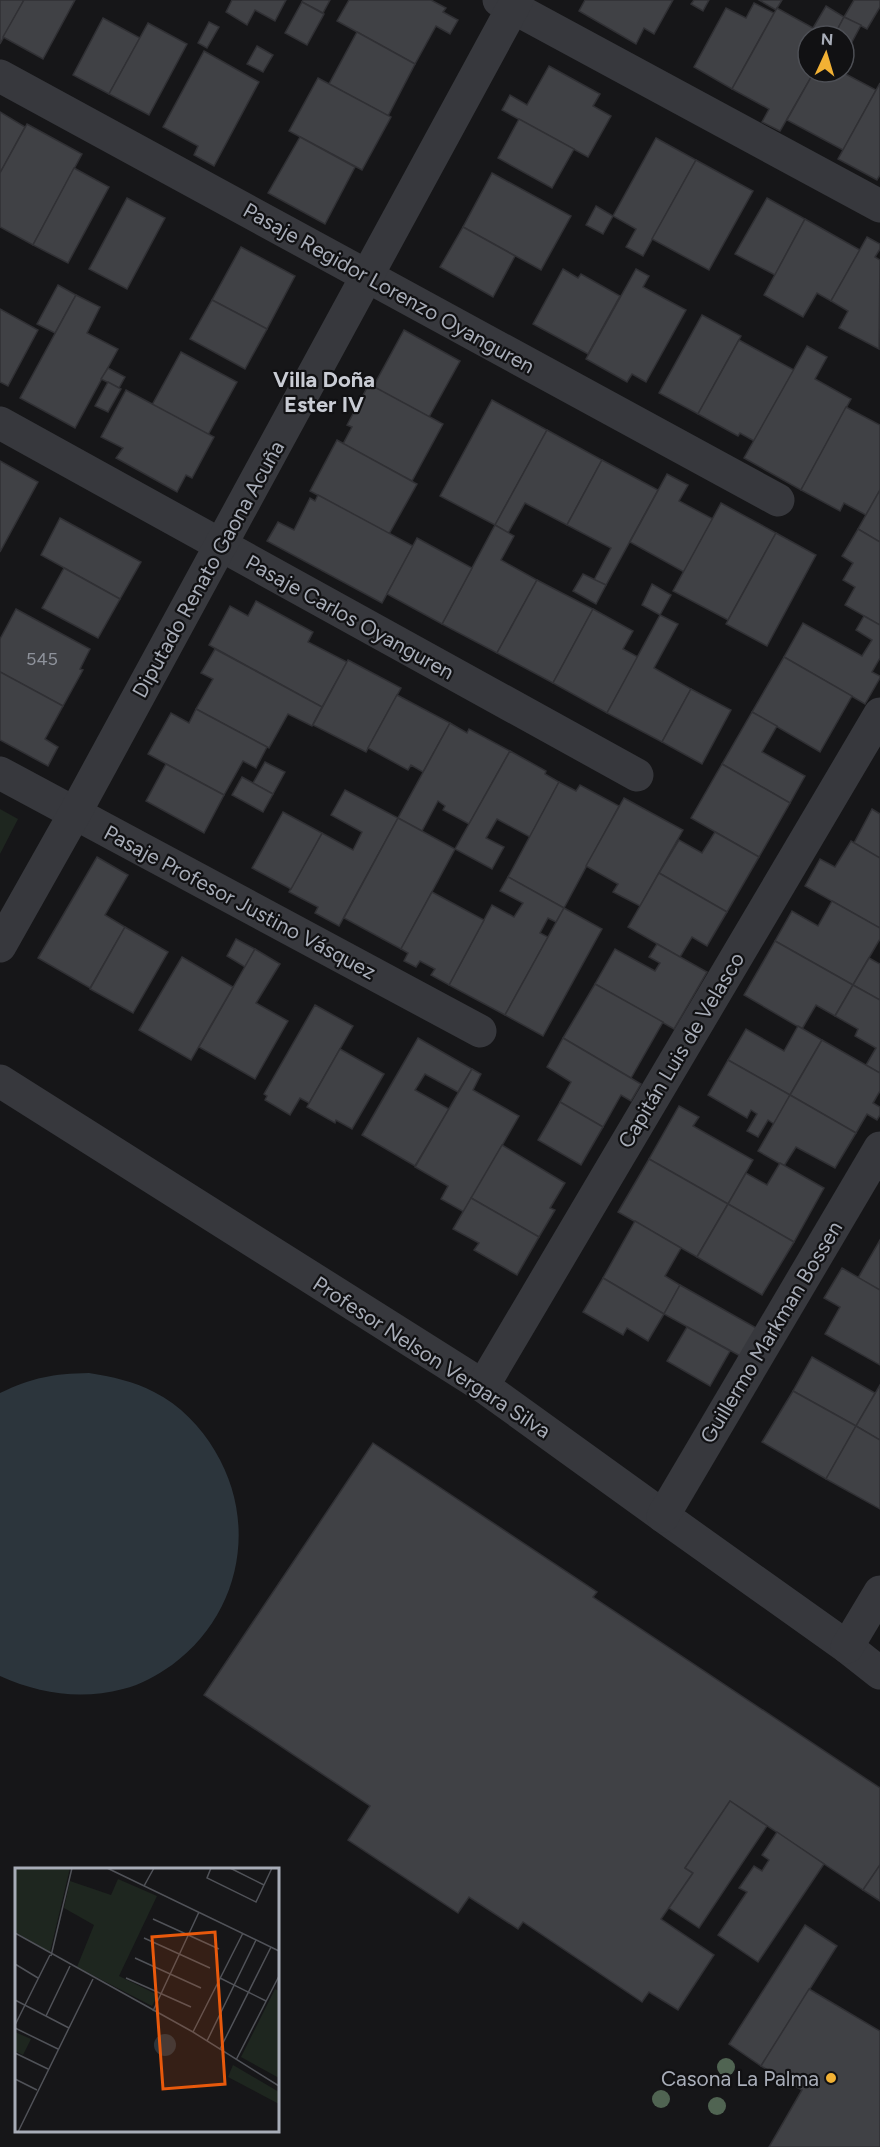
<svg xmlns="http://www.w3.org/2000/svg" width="880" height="2147" font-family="Figtree,sans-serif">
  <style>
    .green { fill: #1e261f }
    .water { fill: #2c353c }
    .building { fill: #404145; stroke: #303034; stroke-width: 1.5 }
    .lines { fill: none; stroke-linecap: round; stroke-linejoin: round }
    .minor { stroke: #37383d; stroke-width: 33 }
    .tree { fill: #506452 }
    .poi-dot { fill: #f2b134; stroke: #111113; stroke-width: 2 }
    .labels { text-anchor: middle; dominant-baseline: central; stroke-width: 4.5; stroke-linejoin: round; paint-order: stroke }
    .number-label { font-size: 18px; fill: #8e929b }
    .street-label { font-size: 21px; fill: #a8adb8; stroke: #111113 }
    .poi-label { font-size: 21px; fill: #a8adb8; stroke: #111113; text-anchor: end }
    .neighbourhood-label { font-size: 22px; font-weight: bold; fill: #c9ccd4; stroke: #111113 }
    .inset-road { fill: none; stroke: #505258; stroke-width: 1.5 }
    .view { fill: #e8590c; fill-opacity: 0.15; stroke: #e8590c; stroke-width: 3 }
    .inset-edge { fill: none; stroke: #a8adb8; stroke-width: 3 }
  </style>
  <rect width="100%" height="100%" fill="#161618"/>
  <path class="green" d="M0,809L18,819L0,854Z"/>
  <path class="water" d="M89,1373C112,1377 134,1381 154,1392C180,1405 201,1427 215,1451C259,1524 240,1615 172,1665C157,1675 141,1685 123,1689C81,1700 40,1694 0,1676V1393C34,1377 52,1374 89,1373Z"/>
  <g class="building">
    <path d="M0,0H24L0,44Z"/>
    <path d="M24,0H75L43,59L3,37Z"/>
    <path d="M232,0H286L275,21L255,10L247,25L226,12Z"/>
    <path d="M303,0H330L323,13L302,2Z"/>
    <path d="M349,0H431L446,8L443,12L458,20L450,34L436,26L415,64L337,21Z"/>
    <path d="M585,0H673L654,34L644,28L636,44L579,11Z"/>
    <path d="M694,0H709L703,11L691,4Z"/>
    <path d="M759,0H782L776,10Z"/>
    <path d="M854,0H880V7L867,29L844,17Z"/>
    <path d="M302,2L324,14L307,45L285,33Z"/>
    <path d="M754,3L774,13L732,89L694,67L726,8L746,18Z"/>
    <path d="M826,6L844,17L834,36H808V72H814L780,131L762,122L769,109L732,89L777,8L813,28Z"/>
    <path d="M844,17L861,25L844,57V36H834Z"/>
    <path d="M103,18L140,38L109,94L73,75Z"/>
    <path d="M209,22L219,27L207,48L198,43Z"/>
    <path d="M148,23L187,44L149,115L109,94Z"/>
    <path d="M357,32L415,64L388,116L329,84Z"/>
    <path d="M257,46L273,55L263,72L247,64Z"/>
    <path d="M204,51L259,82L214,166L194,155L198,146L163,127Z"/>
    <path d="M549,66L600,94L593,106L611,116L588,157L502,110L510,95L527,105Z"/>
    <path d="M814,72H842L876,90L843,150L787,120Z"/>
    <path d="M318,78L391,117L362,170L289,131Z"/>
    <path d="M880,83V175L877,180L838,159Z"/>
    <path d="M0,112L25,127L0,173Z"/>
    <path d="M519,119L574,149L552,188L498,158Z"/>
    <path d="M27,124L82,154L33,245L0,227V173Z"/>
    <path d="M300,137L355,167L325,224L268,193Z"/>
    <path d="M656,138L696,160L643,256L626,247L636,229L613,216Z"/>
    <path d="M696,160L753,191L709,270L652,239Z"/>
    <path d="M74,168L109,187L68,263L33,245Z"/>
    <path d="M492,173L571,216L541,270L463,227Z"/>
    <path d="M127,198L165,218L127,289L89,269Z"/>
    <path d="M767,198L805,219L775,275L735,254Z"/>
    <path d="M596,206L613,216L603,234L586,225Z"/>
    <path d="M805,219L860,250L831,301L817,293L803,317L764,295Z"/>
    <path d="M463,227L515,256L493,297L440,267Z"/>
    <path d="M867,237L880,244V249L875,257L880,260L879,349L839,328L848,311L831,301Z"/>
    <path d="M241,247L295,276L267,329L212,300Z"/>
    <path d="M563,269L578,278L581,274L620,296L588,354L533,324Z"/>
    <path d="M636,269L649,276L643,287L686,310L646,382L632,374L627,382L586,359Z"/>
    <path d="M58,285L76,295L55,333L37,324Z"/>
    <path d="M76,295L100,307L87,333L118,349L75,428L20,398Z"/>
    <path d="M212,300L267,329L245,369L190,339Z"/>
    <path d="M0,309L38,330L8,386L0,382Z"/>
    <path d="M702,315L741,336L698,414L659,393Z"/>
    <path d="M404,330L460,361L429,417L373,387Z"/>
    <path d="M739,340L794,370L754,441L740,433L738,436L698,414Z"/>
    <path d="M807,346L827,357L815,379L851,399L801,490L744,458Z"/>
    <path d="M181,352L237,382L208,435L152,405Z"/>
    <path d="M108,368L125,377L119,388L101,379Z"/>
    <path d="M108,382L121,389L108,412L95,406Z"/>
    <path d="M369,384L443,424L412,481L343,444L352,427L347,425Z"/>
    <path d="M126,390L214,437L192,478L186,475L177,492L116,458L123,448L101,437Z"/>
    <path d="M492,400L547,430L495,525L440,496Z"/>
    <path d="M846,407L880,425V490L866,515L844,503L840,511L801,490Z"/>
    <path d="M547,430L602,460L567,525L525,503L508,533L495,525Z"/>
    <path d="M337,440L417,484L389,534L310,491Z"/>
    <path d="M602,460L658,490L606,585L594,580L611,548L567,525Z"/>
    <path d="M0,461L38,482L0,552Z"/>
    <path d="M667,474L688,485L679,501L713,519L684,572L630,542Z"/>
    <path d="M880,490V542L858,529Z"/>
    <path d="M318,495L413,546L382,603L267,541L278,522L294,530L310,498L315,501Z"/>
    <path d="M721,503L776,533L728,620L673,591Z"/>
    <path d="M60,518L141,562L120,599L41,555Z"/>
    <path d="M495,525L514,536L501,560L537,580L497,653L442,624Z"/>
    <path d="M858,529L880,542V625L845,605L855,587L843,580L853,563L842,556Z"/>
    <path d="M776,533L816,555L767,646L726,624Z"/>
    <path d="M417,538L472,568L442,624L387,594Z"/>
    <path d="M64,568L120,599L98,638L42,608Z"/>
    <path d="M583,574L606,585L596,604L573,591Z"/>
    <path d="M537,580L593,609L553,683L497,653Z"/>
    <path d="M652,584L671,595L660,615L642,605Z"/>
    <path d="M256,601L313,632L308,642L347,662L322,707L209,645L230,606L248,616Z"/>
    <path d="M16,609L90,649L80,669L83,670L63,706L0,672V639Z"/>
    <path d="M593,609L633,631L623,649L638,657L607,713L553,683Z"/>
    <path d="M660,615L678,624L654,668L691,689L662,742L607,713Z"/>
    <path d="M864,616L880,625V658L872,672L880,676V678L865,704L784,657L803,623L862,656L872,640L856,630Z"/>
    <path d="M215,649L322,707L312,726L288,714L269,748L196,709L213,679L201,673Z"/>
    <path d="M784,657L852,696L820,752L752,712Z"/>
    <path d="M348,660L401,688L366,752L313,725Z"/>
    <path d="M0,672L63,706L45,739L58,747L48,766L0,740Z"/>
    <path d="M691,689L731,710L702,764L662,742Z"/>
    <path d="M397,695L450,723L423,772L411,765L408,770L368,748Z"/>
    <path d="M196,709L267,747L256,768L243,761L224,795L148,754L171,713L189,723Z"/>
    <path d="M752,712L777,726L762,752L805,776L790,803L722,764Z"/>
    <path d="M450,723L467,733L469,729L510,751L469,824L443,810L445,806L438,801L422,831L398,818Z"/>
    <path d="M510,751L546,771L545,774L559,782L530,837L497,819L486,838L504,847L492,869L455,849Z"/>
    <path d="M265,762L285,772L273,794L253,783Z"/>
    <path d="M166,764L224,795L204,833L146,801Z"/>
    <path d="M722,764L790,803L759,857L691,818Z"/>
    <path d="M242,777L273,794L263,812L232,795Z"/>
    <path d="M559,782L576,791L580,785L619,806L564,908L508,877Z"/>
    <path d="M345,790L398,818L339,926L315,913L318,907L289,892L322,833L353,850L362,832L331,815Z"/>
    <path d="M624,798L683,830L640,906L613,892L618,884L586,866Z"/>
    <path d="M872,809L880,814V858L854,843Z"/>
    <path d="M283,812L322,833L291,889L252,868Z"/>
    <path d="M398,818L455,849L401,949L344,918Z"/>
    <path d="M715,832L759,857L727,912L659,873L679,840L702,853Z"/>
    <path d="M851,841L880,858V928L805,886L820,859L835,867Z"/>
    <path d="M97,857L128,875L105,915L125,927L90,988L38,958Z"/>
    <path d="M659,873L727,912L707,946L692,937L680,957L628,927Z"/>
    <path d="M508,877L564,908L556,922L548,918L540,933L548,937L505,1015L449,985L492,905L514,917L523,903L500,891Z"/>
    <path d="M432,892L484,920L449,985L431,975L435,969L420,961L416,967L404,961L408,953L401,949Z"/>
    <path d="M832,901L880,928V939L853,985L775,941L792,911L818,926Z"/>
    <path d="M564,908L602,929L543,1036L505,1015Z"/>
    <path d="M125,927L168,952L133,1013L90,989Z"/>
    <path d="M236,939L255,949L245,967L227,956Z"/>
    <path d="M775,941L853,985L835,1016L816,1005L802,1029L744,995Z"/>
    <path d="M657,944L707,972L674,1029L595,984L615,949L655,971L660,963L649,957Z"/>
    <path d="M255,949L280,964L256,1003L288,1021L255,1079L199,1047Z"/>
    <path d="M182,957L233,987L191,1060L139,1030Z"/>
    <path d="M869,958L880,964V1000L853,985Z"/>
    <path d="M595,984L663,1022L631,1078L563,1038Z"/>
    <path d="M853,985L880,1000V1073L866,1065L876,1048L855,1036L858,1029L835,1016Z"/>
    <path d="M315,1005L353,1026L309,1103L300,1098L290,1115L265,1100L267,1096L264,1094Z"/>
    <path d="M798,1026L822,1040L790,1095L728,1060L746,1029L784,1051Z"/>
    <path d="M418,1038L472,1069L458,1092L425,1074L415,1090L449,1109L415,1166L362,1135Z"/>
    <path d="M563,1038L641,1084L631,1101L621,1095L603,1127L560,1102L571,1082L547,1067Z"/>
    <path d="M822,1040L880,1073V1091L873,1103L880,1107V1115L877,1120L867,1114L856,1133L790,1095Z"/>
    <path d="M340,1049L384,1074L352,1129L336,1120L335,1123L307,1107Z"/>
    <path d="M728,1060L790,1095L774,1124L768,1120L758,1137L747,1131L757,1114L751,1110L747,1118L708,1095Z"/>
    <path d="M472,1069L481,1074L473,1090L519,1116L464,1212L441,1199L448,1186L415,1167Z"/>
    <path d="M790,1095L856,1133L835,1168L796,1147L784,1166L758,1151Z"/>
    <path d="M560,1102L603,1127L581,1165L538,1140Z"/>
    <path d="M679,1106L699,1117L693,1126L753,1160L728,1204L649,1159Z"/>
    <path d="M502,1145L565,1183L550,1208L555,1210L539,1237L471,1198Z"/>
    <path d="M649,1159L728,1204L697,1257L618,1212Z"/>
    <path d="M780,1163L824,1188L794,1242L728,1204L746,1173L767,1185Z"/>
    <path d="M471,1198L539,1237L517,1275L474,1250L479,1243L453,1229Z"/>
    <path d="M728,1204L794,1242L762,1295L697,1257Z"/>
    <path d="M635,1221L681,1248L665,1276L680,1285L664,1314L603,1278Z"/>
    <path d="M880,1240V1290L858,1278Z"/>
    <path d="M842,1268L880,1290V1365L825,1334L840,1307L824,1298Z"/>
    <path d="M603,1278L664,1314L648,1341L627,1328L623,1335L583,1312Z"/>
    <path d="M680,1285L758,1329L742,1357L664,1314Z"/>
    <path d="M687,1327L730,1351L710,1386L667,1361Z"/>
    <path d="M812,1357L875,1393L856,1426L793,1391Z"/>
    <path d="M880,1385V1440L856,1426Z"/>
    <path d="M793,1391L856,1426L826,1479L762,1442Z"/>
    <path d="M856,1426L880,1440V1509L826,1479Z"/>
    <path d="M373,1443L597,1592L593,1597L880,1788V1865L863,1890L730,1801L685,1868L693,1873L661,1919L714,1955L678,2010L649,1992L642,2002L523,1922L518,1929L469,1897L458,1913L348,1840L370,1806L204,1695Z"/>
    <path d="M730,1801L767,1826L699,1928L669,1908L693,1873L685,1868Z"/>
    <path d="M777,1832L824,1864L758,1962L718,1935L747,1892L739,1888L754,1866L762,1871L769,1860L762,1855Z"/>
    <path d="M880,1865V1901L863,1890Z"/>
    <path d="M805,1925L837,1946L761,2066L729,2044Z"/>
    <path d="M809,1989L880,2031V2147H769L802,2090L761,2066Z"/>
  </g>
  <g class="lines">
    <g class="minor">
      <path d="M499,0L880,206"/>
      <path d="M0,76L778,500"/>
      <path d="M0,423L637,775"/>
      <path d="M0,773L480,1031"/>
      <path d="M0,946L75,813L517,0"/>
      <path d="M0,1081L483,1386L663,1516L847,1647L880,1673"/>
      <path d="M483,1386L880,714"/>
      <path d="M663,1516L880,1148"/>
      <path d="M847,1647L880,1592"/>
    </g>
  </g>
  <g class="tree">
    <circle cx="726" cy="2067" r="9"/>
    <circle cx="661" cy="2099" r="9"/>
    <circle cx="717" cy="2106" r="9"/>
  </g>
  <circle class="poi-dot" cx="831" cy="2078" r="6"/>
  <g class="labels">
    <g class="number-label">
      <text x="42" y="659">545</text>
    </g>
    <g class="street-label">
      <text transform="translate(389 288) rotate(29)">Pasaje Regidor Lorenzo Oyanguren</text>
      <text transform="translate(208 569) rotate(-61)">Diputado Renato Gaona Acuña</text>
      <text transform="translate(350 617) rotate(29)">Pasaje Carlos Oyanguren</text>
      <text transform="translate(240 902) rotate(28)">Pasaje Profesor Justino Vásquez</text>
      <text transform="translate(681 1050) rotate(-59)">Capitán Luis de Velasco</text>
      <text transform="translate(771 1332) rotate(-59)">Guillermo Markman Bossen</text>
      <text transform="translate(432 1357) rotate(33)">Profesor Nelson Vergara Silva</text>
    </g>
    <g class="poi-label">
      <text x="819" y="2078">Casona La Palma</text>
    </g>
    <g class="neighbourhood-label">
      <text x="324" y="379">Villa Doña<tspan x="324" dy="25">Ester IV</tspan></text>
    </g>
  </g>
  <g transform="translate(15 1868)">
    <rect width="264" height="264" fill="#161618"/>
    <path d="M0,0H55L35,84L0,64ZM103,11L142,28L104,108L143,127L137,138L62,99L79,57L49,40L55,13L96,27ZM260,121L264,123V210L226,189ZM0,164L16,171L8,187L0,183ZM218,197L264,224V236L213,209Z" fill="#1e261f"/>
    <path d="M139 177a11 11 0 1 1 22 0a11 11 0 1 1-22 0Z" fill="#2c353c"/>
    <path class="inset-road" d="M92,0L264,83M196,0L192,10L241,34L257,0M215,0L249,17M129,18L139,0M138,51L204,81M0,65L178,164L264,218M129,70L195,100M36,88L57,0M120,90L186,120M0,96L23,110M111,110L176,139M205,110L251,133M0,132L54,160M138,143L184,44M31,148L55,98M0,157L35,87M0,160L43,181M178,164L228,65M192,173L241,72M205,181L256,79M0,185L33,201M221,192L264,108M0,211L22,222M3,264L78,111"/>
    <path class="view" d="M200,64L210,216L148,221L137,69Z"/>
    <rect width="264" height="264" class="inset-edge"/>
  </g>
  <g transform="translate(826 54) rotate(4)"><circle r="28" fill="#111113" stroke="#4d4f55" stroke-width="1.5"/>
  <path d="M0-4.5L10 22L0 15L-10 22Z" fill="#f2b134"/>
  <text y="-9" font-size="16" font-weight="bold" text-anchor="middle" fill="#a8adb8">N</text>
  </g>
</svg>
